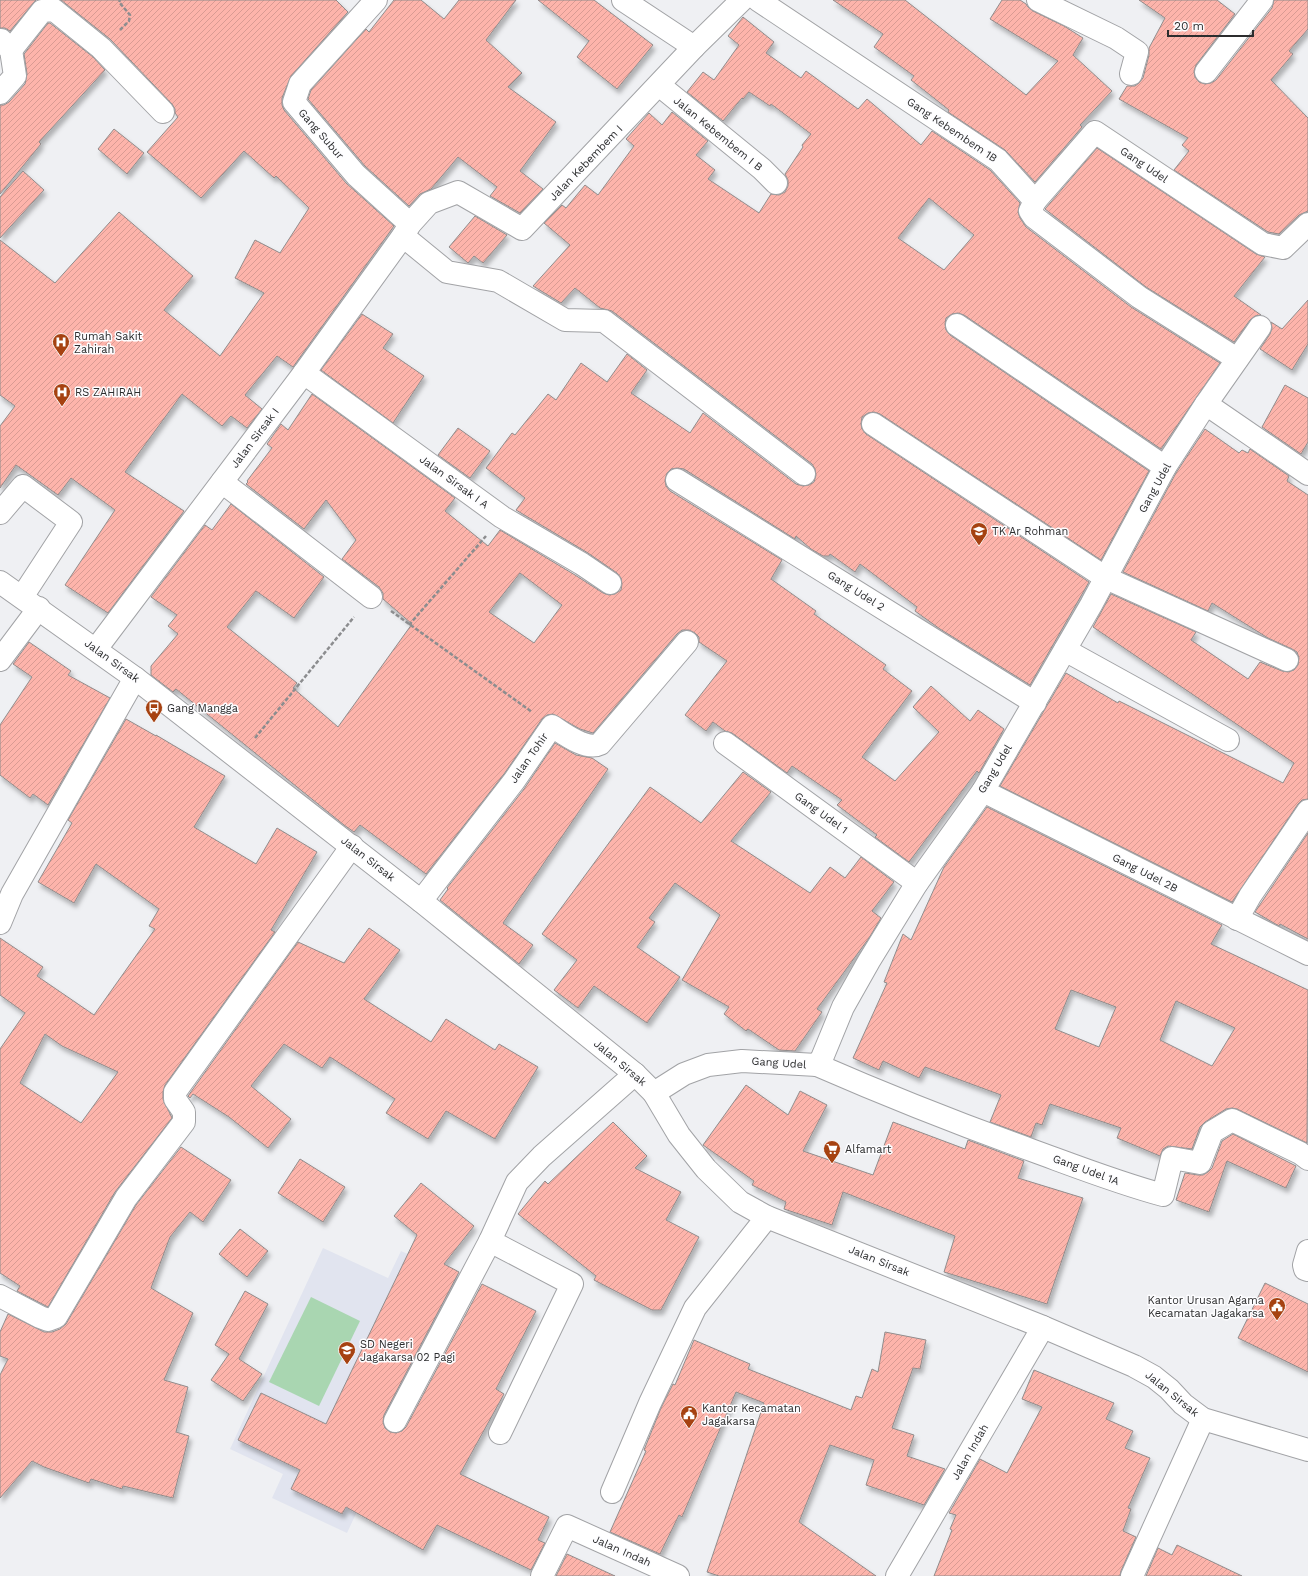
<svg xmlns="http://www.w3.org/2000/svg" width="1308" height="1576" font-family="'Work Sans',sans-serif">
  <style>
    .built { fill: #e1e4ef }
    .grass { fill: #a9d6b1 }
    .building { fill: url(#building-hatch); stroke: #908c8c; fill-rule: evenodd; filter: url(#shadow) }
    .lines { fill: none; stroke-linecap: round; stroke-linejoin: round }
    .minor-casing { stroke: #a2a3a6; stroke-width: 24 }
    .path { stroke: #8c8d8f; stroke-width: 2.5; stroke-dasharray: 4 2; stroke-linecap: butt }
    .minor { stroke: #fff; stroke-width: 22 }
    .labels { text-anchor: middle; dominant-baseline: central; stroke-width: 3; stroke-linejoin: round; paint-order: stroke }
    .street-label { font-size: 11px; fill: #2c2d2e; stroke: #fdfdff }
    .poi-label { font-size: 11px; fill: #2c2d2e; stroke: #fdfdff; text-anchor: start }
  </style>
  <defs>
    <pattern id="building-hatch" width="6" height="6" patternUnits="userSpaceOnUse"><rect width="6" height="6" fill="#fdb4ab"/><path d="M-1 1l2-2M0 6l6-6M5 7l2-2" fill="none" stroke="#d99b93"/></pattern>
    <filter id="shadow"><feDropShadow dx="2.5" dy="4.5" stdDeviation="2" flood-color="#0004"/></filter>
  </defs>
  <rect width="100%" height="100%" fill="#eff0f3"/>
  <path class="built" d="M323,1248L388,1278L401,1251L465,1280L347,1533L272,1498L283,1474L230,1449Z"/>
  <path class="grass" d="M311,1297L360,1321L319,1406L269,1382Z"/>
  <g class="building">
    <path d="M0,0H36L10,31L5,28H0Z"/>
    <path d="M61,0H336L348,12L291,76L282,98V105L284,110L346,183L394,226L293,367L277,356L245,395L262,409L247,428L231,416L222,426L182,394L125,472L184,511L108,613L65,585L115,510L71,478L58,495L16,465L0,488V426L15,406L0,395V240L55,283L119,212L193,276L164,310L220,356L264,293L235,278L255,240L280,253L309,208L276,176L274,178L244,151L201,198L147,152L178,117L175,113V109L172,104L110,39Z"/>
    <path d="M394,0H421L444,19L459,0H516L486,40L522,73L508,87L556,122L520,171L543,189L520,213L490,196L497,187L458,157L431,189L420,194L409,206L365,166L308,99L311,90L366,29L369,32Z"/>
    <path d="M538,0H594L653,45L617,89L577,57L589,41Z"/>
    <path d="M833,0H905L1026,95L1058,61L990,19L1002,0H1020L1026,4L1028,7L1033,11L1064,26L1083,38L1073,55L1112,91L1080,125L1082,127L1035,182L1005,150L948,112L949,110L911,80L914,76L874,47L883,34Z"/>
    <path d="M1139,0H1217L1235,14L1196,65L1194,71L1195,77L1199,82L1205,84L1211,83L1216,80L1272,8L1274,0H1308V29L1289,51L1293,54L1271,80L1308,118V211L1299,215L1279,234L1268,232L1174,170L1189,151L1182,145L1188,138L1119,99L1127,86H1135L1139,83L1143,78L1149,55V48L1165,18Z"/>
    <path d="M743,17L774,42L766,53L801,78L806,71L858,109L867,99L921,145L932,131L990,170L1020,203L1018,212L1020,218L1026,227L1131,307L1220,363L1161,449L964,315L958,313L952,314L946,318L945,324L946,330L950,335L1149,471L1101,560L880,414L874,412L868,413L862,417L861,424L862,429L866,434L1089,582L1030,685L940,629L915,611L917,607L860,564L855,572L830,554L829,556H823L811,549L796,536L795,539L684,469L677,468L671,469L667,473L665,480L666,486L670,491L782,560L771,579L816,611L814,614L886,665L883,669L912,691L862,757L895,781L939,732L913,707L931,686L970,721L978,710L1004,729L979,773L977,771L909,862L875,837L877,835L837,805L842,800L792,766L787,773L732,733L725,731L713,722L706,731L685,715L727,661L699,642V637L695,633L689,630H682L677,634L593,733L580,729L553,714L547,715L542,719L504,774L426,874L360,825L354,832L344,825L176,689L173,692L151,675V666L178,634L168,626L177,615L151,597L205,525L212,530L231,504L324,577L294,618L256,591L227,627L297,683L293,688L338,727L412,624L383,599V593L379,587L342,559L356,540L326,500L304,529L246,484L248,482L247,481L272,448L267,444L281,424L288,430L312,394L455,498L445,511L488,546L500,530L575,575L603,593L609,595L615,594L621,590L622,584L621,578L617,573L588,553L516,510L525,498L486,468L512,433L515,435L548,394L556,400L581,363L607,382L627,354L647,370L631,393L690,433L703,413L796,484L803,486L809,485L814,482L816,475L815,469L812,464L612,311L600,308L575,288L561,303L533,286L570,245L544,223L562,205L566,208L585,185L598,195L634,146L626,139L649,113L662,125L672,112L708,141L696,155L715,170L708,179L759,213L771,194L779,195L785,192L788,186V180L785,174L803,147L802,145L811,134L771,104L770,106L749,92L743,99L742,98L723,121L687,92L703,72L714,80L739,45L728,36ZM929,198L974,235L944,270L898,238ZM520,573L562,605L534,643L489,612Z"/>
    <path d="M48,23H50L93,57L105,70L39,142L41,144L0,194V105H4L9,102L25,84L27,74L24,54Z"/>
    <path d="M114,129L144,153L127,174L98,149Z"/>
    <path d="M1097,148L1256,254L1265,257L1234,296L1261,315L1255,316L1250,320L1234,342L1146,287L1045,209Z"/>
    <path d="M23,171L44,190L0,238V197Z"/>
    <path d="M475,216L507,235L483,263L474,256L468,263L449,247Z"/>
    <path d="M1308,300V344L1292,370L1260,349L1270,334L1272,328L1271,322L1282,329Z"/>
    <path d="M362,314L393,334L383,348L424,376L393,423L321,370Z"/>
    <path d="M1285,385L1308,398V442L1301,454L1262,427Z"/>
    <path d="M458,428L490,451L470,478L438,455Z"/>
    <path d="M1205,429L1239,453L1242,450L1248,453L1250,449L1289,476L1287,481L1308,495V799L1302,800L1298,804L1232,902L1000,786L1066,673L1118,703L1119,701L1283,783L1294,763L1093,627L1111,594L1196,632L1191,640L1248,679L1260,662L1282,671L1288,672L1294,670L1298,665L1299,658L1297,652L1292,649L1268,638L1212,603L1208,611L1123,572L1176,473Z"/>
    <path d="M29,642L71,671L68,675L110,698L48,805L33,794L30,798L0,775V725L32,677L13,664Z"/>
    <path d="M126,719L156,736V735L225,776L194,827L256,864L277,828L317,852L271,930L275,932L165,1085L163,1092V1099L172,1118L115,1192L48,1307L17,1291L20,1286L0,1273V1049L25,1013L0,995V938L43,967L37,976L94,1015L155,929L149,926L159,909L96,864L74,903L38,882L72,823L68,820ZM45,1034L62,1046L118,1072L81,1123L20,1083Z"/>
    <path d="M555,743L576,755L592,758L608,769L503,923L533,945L519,964L440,900L448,889L447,888L524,789Z"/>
    <path d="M743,772L771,792L731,841L810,893L830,867L845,878L861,857L894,882L872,911L881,918L869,938L817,1009L822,1012L795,1051L779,1050L748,1029L746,1031L724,1014L729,1007L682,980L720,915L675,883L649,918L655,922L637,947L680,977L647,1023L594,986L578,1008L554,990L577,960L542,934L650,787L701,823Z"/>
    <path d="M987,807L1222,925L1211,944L1308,990L1307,1143L1237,1109L1232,1108L1226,1109L1205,1122L1200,1127L1192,1149L1168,1146L1163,1149L1160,1156L1117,1138L1121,1128L1050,1104L1042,1125L1036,1123L1031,1137L990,1122L1001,1095L925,1067L919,1078L883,1061L879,1070L853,1058L887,983L884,982L903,934L911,940L944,867ZM1071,990L1116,1007L1099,1047L1055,1029ZM1176,1001L1235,1028L1212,1066L1160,1040Z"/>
    <path d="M1308,833V939L1280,924L1279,926L1255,912Z"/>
    <path d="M369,928L400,950L364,999L431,1042L446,1019L495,1050L499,1044L538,1067L495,1139L446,1111L428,1139L386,1113L395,1099L330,1057L322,1068L284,1044L251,1086L291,1119L268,1148L229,1117L193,1094L190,1098L188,1096L298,942L344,963Z"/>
    <path d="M746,1085L788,1115L800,1091L827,1105L803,1151L873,1175L893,1122L965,1149L968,1140L1024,1161L1018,1178L1083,1198L1047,1304L944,1272L955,1236L843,1192L832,1225L784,1209L786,1202L752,1185L754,1181L703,1145Z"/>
    <path d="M613,1122L647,1156L635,1168L681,1192L666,1220L699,1237L661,1310H652L594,1280L596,1276L518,1214L545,1181L548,1184Z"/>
    <path d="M1233,1134L1296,1166L1286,1188L1227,1161L1209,1212L1176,1200L1185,1173L1198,1175H1203L1208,1172L1212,1168L1222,1141Z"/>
    <path d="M181,1147L231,1180L203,1222L190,1212L170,1237L151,1288L193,1313L164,1380L188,1387L176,1432L189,1436L173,1498L123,1486L122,1489L91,1479L89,1483L44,1467L32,1461L0,1498V1375L8,1359L0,1356V1332L8,1314L44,1332H52L60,1329L66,1324L136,1205Z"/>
    <path d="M300,1159L345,1187L323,1222L278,1193Z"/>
    <path d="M421,1183L474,1226L444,1264L459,1272L384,1415L383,1422L385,1428L390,1432L396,1433L402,1431L406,1427L482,1284L536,1311L496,1389L504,1394L460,1474L549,1517L538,1540L545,1543L531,1570L437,1525L423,1550L346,1507L342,1514L291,1489L300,1470L238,1440L261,1393L326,1424L417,1235L394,1216Z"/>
    <path d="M240,1229L268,1251L247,1277L219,1254Z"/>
    <path d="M1265,1283L1308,1304V1372L1238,1338Z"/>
    <path d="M245,1291L268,1304L239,1359L262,1374L243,1401L211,1380L229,1354L215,1345Z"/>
    <path d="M885,1332L926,1340L920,1369L913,1368L892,1428L914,1435L907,1456L945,1469L924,1505L866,1485L874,1460L830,1445L799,1522L876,1576H719L707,1572L764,1403L736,1392L682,1517L679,1515L660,1554L610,1532L646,1451L644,1450L661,1408L673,1384L675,1385L694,1340L750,1364L748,1369L851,1410L856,1396L862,1398L872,1369L878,1372Z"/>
    <path d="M1034,1370L1114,1403L1106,1419L1133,1431L1125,1448L1150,1458L1128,1508L1131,1509L1123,1531L1136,1537L1121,1571L1120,1576H934L952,1530L950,1529L956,1515L949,1513L980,1459L1007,1473L1042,1407L1022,1399Z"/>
    <path d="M1177,1545L1242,1576H1146L1158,1548L1172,1555Z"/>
    <path d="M567,1554L615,1576H556Z"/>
  </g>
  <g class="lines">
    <defs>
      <g id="minor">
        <path d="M376,0L300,84L294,102L356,175L410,224"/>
        <path d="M623,0L694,47"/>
        <path d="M758,0L998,160L1035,201"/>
        <path d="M1038,0L1116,38L1137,52L1131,74"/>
        <path d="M11,50L42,11L54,10L101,48L163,112"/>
        <path d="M1206,72L1262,0"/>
        <path d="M659,85L762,169L776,183"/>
        <path d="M0,93L15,76L11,50L1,40"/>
        <path d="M403,236L447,272L498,281L565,320L604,321L804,474"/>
        <path d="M957,325L1165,467"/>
        <path d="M1237,359L1139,297L1034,217L1030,211L1035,201L1095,132L1263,244L1283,248L1308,224"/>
        <path d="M304,373L502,517L582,564L610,583"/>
        <path d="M1206,404L1308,474"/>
        <path d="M873,424L1106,578L1287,660"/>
        <path d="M677,480L1035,703"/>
        <path d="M222,482L371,597"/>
        <path d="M0,513L23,486L71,522L22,597"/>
        <path d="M0,582L135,678L421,901L635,1074L654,1093L679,1135L706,1169L740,1202L767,1217L1043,1327L1134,1366L1154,1377L1169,1389L1183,1404L1203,1419L1308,1450"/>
        <path d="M96,649L304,373L403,236L410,224L429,203L458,192L522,229L694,47L742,0"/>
        <path d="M1065,650L1228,740"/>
        <path d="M0,660L39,608"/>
        <path d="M725,743L917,883"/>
        <path d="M983,791L1308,954"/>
        <path d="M421,901L514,781L552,726C563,733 586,751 600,744L687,642"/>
        <path d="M1237,919L1250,896L1308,811"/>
        <path d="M0,923L12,894L135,678"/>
        <path d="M817,1065C888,1096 959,1124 1031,1150C1075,1166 1118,1183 1163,1195L1172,1158L1200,1163L1212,1132L1232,1120L1300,1153L1308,1159"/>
        <path d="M654,1093L684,1074L708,1065L742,1061L817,1065L822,1058L843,1007L869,961L917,883L983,791L1091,605L1165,467L1206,404L1260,327"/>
        <path d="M1308,1251L1304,1265L1305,1269L1308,1270"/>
        <path d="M0,1296L40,1317L48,1320L56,1317L126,1198L184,1122V1112L175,1099V1092L352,846"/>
        <path d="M395,1421L490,1241"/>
        <path d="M500,1433L572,1284L490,1241L517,1182L542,1156L635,1074"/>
        <path d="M612,1492L650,1403L695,1308L767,1217"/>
        <path d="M542,1576L567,1526L678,1576"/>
        <path d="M897,1576L1043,1327"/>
        <path d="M1132,1576L1203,1419"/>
      </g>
    </defs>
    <use href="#minor" class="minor-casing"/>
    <g class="path">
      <path d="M120,30L129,21L130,15L119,2L120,0"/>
      <path d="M391,611L532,712"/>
      <path d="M409,625L486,536"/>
      <path d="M255,738L354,617"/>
    </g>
    <use href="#minor" class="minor"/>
  </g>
  <defs>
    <symbol id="hospital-pin" viewBox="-11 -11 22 30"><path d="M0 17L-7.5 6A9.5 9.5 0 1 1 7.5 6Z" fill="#a64211" stroke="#fdfdff"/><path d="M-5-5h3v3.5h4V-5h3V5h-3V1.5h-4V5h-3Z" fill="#fff"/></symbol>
    <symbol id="school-pin" viewBox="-11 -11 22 30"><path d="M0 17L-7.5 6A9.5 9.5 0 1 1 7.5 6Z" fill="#a64211" stroke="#fdfdff"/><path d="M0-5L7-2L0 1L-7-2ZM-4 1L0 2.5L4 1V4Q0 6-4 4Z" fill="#fff"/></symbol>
    <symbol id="bus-pin" viewBox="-11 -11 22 30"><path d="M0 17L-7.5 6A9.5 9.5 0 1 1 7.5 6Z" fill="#a64211" stroke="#fdfdff"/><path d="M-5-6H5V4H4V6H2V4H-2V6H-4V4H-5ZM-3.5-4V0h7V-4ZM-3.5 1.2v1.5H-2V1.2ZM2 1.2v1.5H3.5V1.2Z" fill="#fff"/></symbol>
    <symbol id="supermarket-pin" viewBox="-11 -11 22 30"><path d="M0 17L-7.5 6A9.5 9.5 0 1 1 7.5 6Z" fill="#a64211" stroke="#fdfdff"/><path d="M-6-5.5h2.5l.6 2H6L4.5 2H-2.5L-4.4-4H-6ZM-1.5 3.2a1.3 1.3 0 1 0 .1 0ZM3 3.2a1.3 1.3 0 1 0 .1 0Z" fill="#fff"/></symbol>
    <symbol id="civic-pin" viewBox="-11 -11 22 30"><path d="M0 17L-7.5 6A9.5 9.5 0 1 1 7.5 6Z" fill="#a64211" stroke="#fdfdff"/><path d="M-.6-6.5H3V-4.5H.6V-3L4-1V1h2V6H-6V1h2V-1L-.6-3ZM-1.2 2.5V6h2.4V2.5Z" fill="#fff"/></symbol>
  </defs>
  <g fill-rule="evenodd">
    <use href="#hospital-pin" x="51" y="332" width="20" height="27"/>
    <use href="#hospital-pin" x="52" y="382" width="20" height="27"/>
    <use href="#school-pin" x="969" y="521" width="20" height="27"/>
    <use href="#bus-pin" x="144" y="698" width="20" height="27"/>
    <use href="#supermarket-pin" x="822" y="1139" width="20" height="27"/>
    <use href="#civic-pin" x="1267" y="1296" width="20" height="27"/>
    <use href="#school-pin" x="337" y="1340" width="20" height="27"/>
    <use href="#civic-pin" x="679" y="1404" width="20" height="27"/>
  </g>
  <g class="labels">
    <g class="street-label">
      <text transform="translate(952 130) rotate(34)">Gang Kebembem 1B</text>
      <text transform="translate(321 134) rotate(49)">Gang Subur</text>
      <text transform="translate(718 134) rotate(39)">Jalan Kebembem I B</text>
      <text transform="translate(586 163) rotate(-46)">Jalan Kebembem I</text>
      <text transform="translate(1144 165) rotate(34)">Gang Udel</text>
      <text transform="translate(255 438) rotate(-53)">Jalan Sirsak I</text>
      <text transform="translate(454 482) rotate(36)">Jalan Sirsak I A</text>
      <text transform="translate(1155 488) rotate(-61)">Gang Udel</text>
      <text transform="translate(856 591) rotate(32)">Gang Udel 2</text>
      <text transform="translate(112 661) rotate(36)">Jalan Sirsak</text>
      <text transform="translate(529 758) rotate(-55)">Jalan Tohir</text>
      <text transform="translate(995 769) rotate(-59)">Gang Udel</text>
      <text transform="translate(821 813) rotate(36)">Gang Udel 1</text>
      <text transform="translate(368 859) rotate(38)">Jalan Sirsak</text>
      <text transform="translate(1145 873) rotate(27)">Gang Udel 2B</text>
      <text transform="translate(620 1063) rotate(40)">Jalan Sirsak</text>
      <text transform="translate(779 1063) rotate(4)">Gang Udel</text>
      <text transform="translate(1086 1170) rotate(20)">Gang Udel 1A</text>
      <text transform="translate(879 1261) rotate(22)">Jalan Sirsak</text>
      <text transform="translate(1172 1394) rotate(39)">Jalan Sirsak</text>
      <text transform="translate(970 1452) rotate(-60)">Jalan Indah</text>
      <text transform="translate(622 1551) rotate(24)">Jalan Indah</text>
    </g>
    <g class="poi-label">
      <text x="74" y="336">Rumah Sakit<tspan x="74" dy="13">Zahirah</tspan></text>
      <text x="75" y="392">RS ZAHIRAH</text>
      <text x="992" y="531">TK Ar Rohman</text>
      <text x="167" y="708">Gang Mangga</text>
      <text x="845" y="1149">Alfamart</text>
      <text x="1264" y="1300" text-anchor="end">Kantor Urusan Agama<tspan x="1264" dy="13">Kecamatan Jagakarsa</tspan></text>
      <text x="360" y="1344">SD Negeri<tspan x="360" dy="13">Jagakarsa 02 Pagi</tspan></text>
      <text x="702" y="1408">Kantor Kecamatan<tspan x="702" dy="13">Jagakarsa</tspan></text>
    </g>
  </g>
  <path d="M1168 30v6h85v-6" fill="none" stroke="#2c2d2e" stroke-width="2"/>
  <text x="1174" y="30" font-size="12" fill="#2c2d2e" stroke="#fdfdff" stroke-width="3" paint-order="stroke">20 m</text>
</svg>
